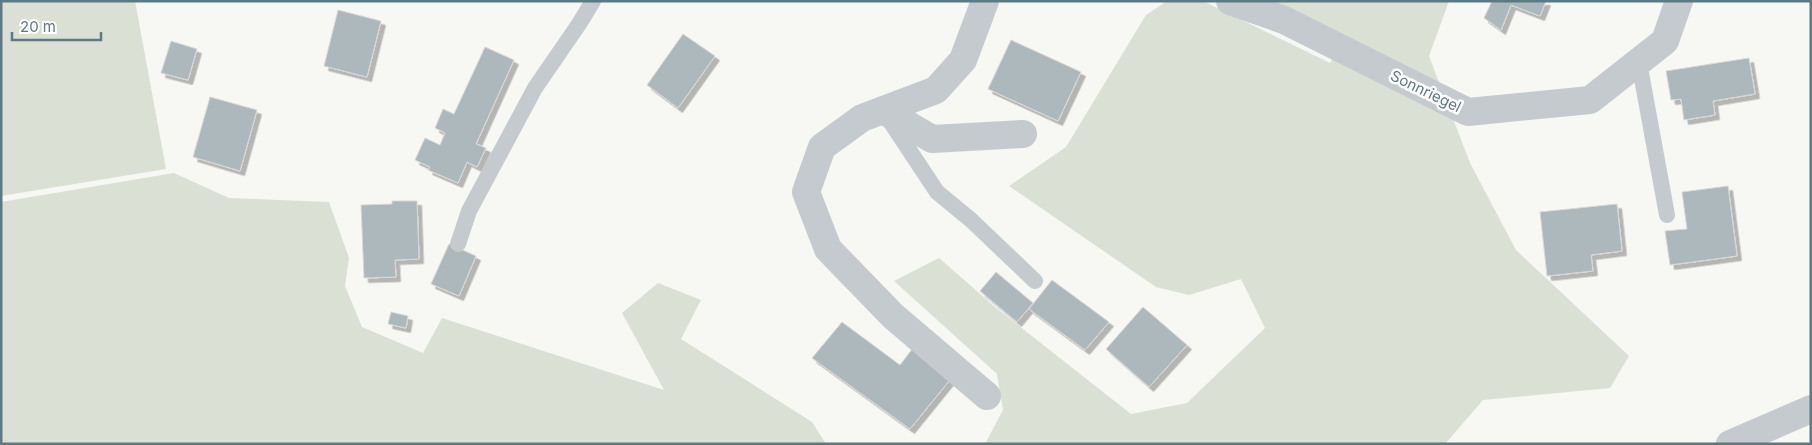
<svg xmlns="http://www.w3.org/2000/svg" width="1812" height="445" font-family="Inter,sans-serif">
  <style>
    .green { fill: #dae0d4 }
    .building { fill: #adb8bc; stroke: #d9d8d6; filter: url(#shadow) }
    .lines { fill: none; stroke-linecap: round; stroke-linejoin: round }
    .service { stroke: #c4cacd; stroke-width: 16 }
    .minor { stroke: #c4cacd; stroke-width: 28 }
    .labels { text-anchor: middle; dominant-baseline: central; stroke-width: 5; stroke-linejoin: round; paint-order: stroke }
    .street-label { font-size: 15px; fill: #5f7982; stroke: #fff }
  </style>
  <defs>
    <filter id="shadow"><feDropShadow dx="4.5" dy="4.5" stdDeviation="0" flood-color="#0004"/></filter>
  </defs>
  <rect width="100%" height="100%" fill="#f7f7f4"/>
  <g class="green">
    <path d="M1,1H135L166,169L1,196Z"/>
    <path d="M1167,1H1203L1330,63L1340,45L1251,1H1449L1429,56L1470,163L1516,250L1629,356L1610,388L1483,400L1445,444H985L1003,410L997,374L894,281L939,258L995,307L1131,414L1187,403L1265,328L1241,279L1189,295L1156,287L1009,186L1066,147L1146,15Z"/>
    <path d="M174,173L229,198L329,202L349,258L345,286L362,327L423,353L442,318L664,390L622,313L658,283L701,300L681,339L812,422L826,444H1V202Z"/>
  </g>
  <g class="building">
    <path d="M1492,1H1546L1540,16L1511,5L1501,30L1484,18Z"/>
    <path d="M338,10L381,21L367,77L324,66Z"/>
    <path d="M683,34L715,56L678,108L647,85Z"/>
    <path d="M1011,40L1081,72L1058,121L988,89Z"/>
    <path d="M171,41L197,49L188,80L161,73Z"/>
    <path d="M485,47L514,60L476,144L486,148L477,167L467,162L458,183L428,170L430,167L415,160L425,138L440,145L445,133L435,128L443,109L454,114Z"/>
    <path d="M1749,58L1755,94L1713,101L1715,115L1684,120L1681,99L1671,100L1666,71Z"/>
    <path d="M210,97L257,110L240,171L193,157Z"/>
    <path d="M1728,186L1737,256L1670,265L1665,231L1687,229L1682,192Z"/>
    <path d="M392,201H417L419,259L395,260L396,277L364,278L361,205L392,204Z"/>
    <path d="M1617,204L1622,251L1591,255L1593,271L1547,276L1540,212Z"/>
    <path d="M449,244L476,256L459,296L431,284Z"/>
    <path d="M996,272L1033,303L1017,322L980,291Z"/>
    <path d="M1052,280L1109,322L1085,350L1029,309Z"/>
    <path d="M1143,307L1187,345L1149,387L1106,349Z"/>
    <path d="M391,312L408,316L406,328L388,324Z"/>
    <path d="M842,322L900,365L913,348L953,376L910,429L812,358Z"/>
  </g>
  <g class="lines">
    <g class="service">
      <path d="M1639,62L1667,215"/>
      <path d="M888,118L937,192L971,220L1035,281"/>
      <path d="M458,244L469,211L535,88L579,24L593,1"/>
    </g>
    <g class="minor">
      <path d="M985,1L963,60L936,90L862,118L822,147L806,192L828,249L893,316L987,396"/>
      <path d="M1230,1L1284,20L1468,112L1590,100L1665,41L1679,1"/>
      <path d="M883,110L932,139L1023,134"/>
      <path d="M1730,444L1811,409"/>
    </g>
  </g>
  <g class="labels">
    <g class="street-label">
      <text transform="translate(1426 91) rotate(26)">Sonnriegel</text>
    </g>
  </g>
  <rect width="1812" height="445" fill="none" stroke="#5f7982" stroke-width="5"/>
  <path d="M12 32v8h89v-8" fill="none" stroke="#5f7982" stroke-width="2.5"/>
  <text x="20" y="32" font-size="15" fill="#5f7982" stroke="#ffffff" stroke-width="4" paint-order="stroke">20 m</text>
</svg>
